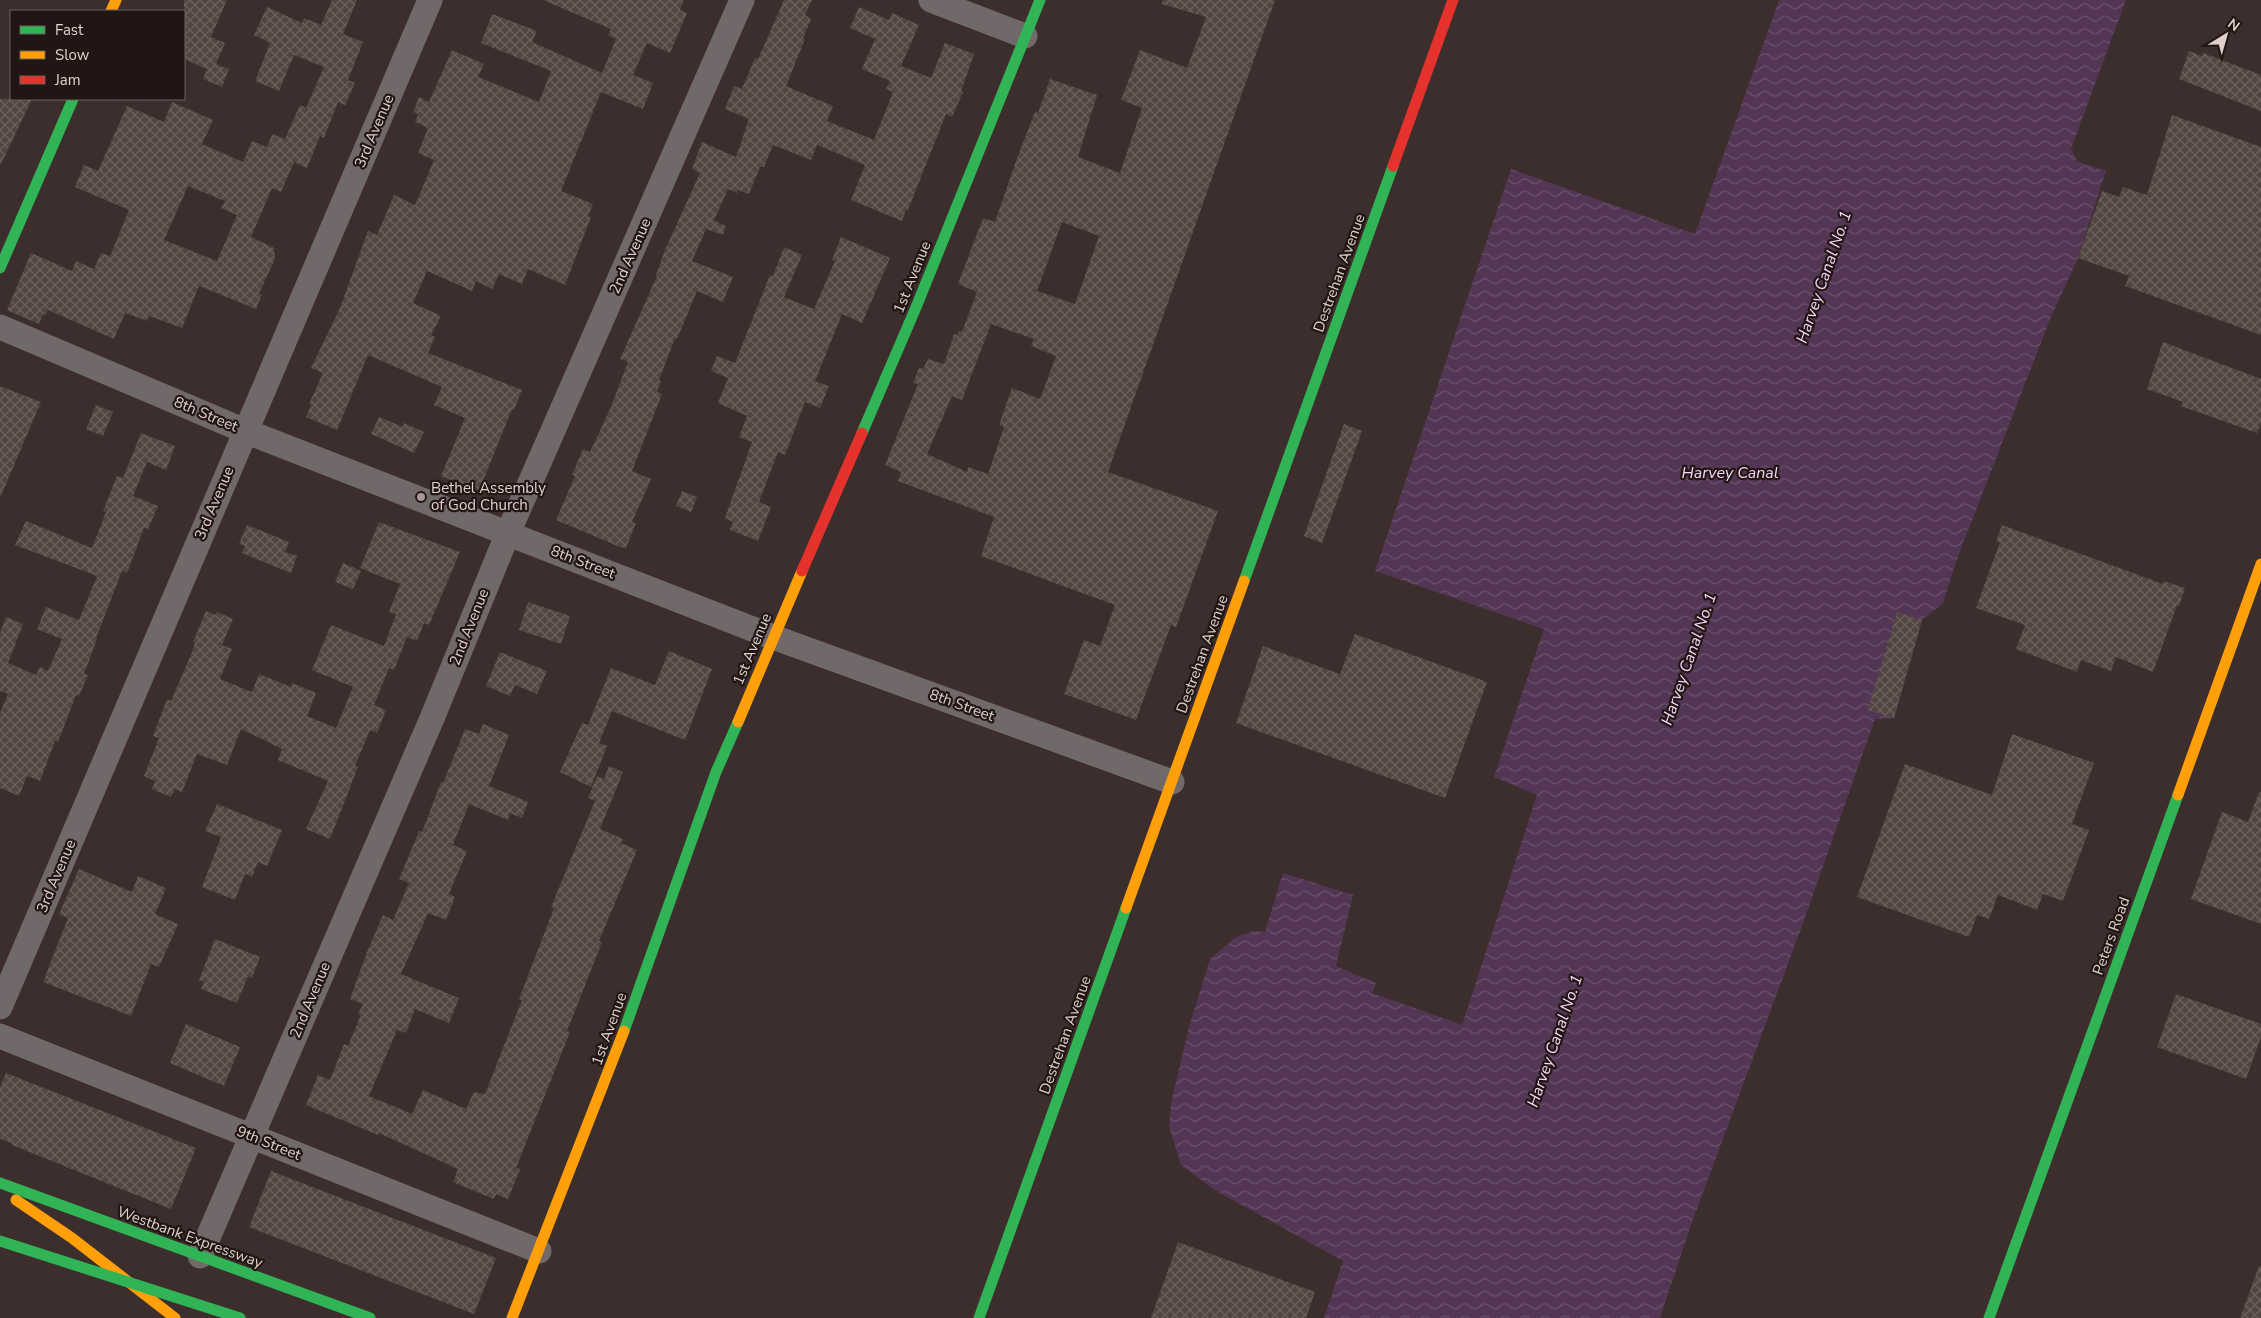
<svg xmlns="http://www.w3.org/2000/svg" width="2261" height="1318" font-family="'Nunito Sans',sans-serif">
  <style>
    .water { fill: url(#water-waves) }
    .building { fill: url(#building-cross-hatch); fill-rule: evenodd }
    .lines { fill: none; stroke-linecap: round; stroke-linejoin: round }
    .street { stroke: #706869; stroke-width: 25 }
    .fast { stroke: #30b455; stroke-width: 11 }
    .slow { stroke: #ff9f0a; stroke-width: 11 }
    .jam { stroke: #e5322d; stroke-width: 11 }
    .fast-bridge { stroke: #30b455; stroke-width: 11 }
    .poi-dot { fill: #a79795; stroke: #211614; stroke-width: 2 }
    .labels { text-anchor: middle; dominant-baseline: central; stroke-width: 4.5; stroke-linejoin: round; paint-order: stroke }
    .street-label { font-size: 15px; fill: #e1d0cd; stroke: #211614 }
    .poi-label { font-size: 15px; fill: #e1d0cd; stroke: #211614; text-anchor: start }
    .water-label { font-size: 16px; font-style: italic; fill: #f6d7fa; stroke: #211614 }
  </style>
  <defs>
    <pattern id="water-waves" width="16" height="10" patternUnits="userSpaceOnUse" patternTransform="scale(1.25)"><rect width="16" height="10" fill="#523654"/><path d="M0 5q4-4 8 0t8 0" fill="none" stroke="#6b526b"/></pattern>
    <pattern id="building-cross-hatch" width="8" height="8" patternUnits="userSpaceOnUse" patternTransform="scale(1.25)"><rect width="8" height="8" fill="#524642"/><path d="M0 0l8 8M0 8l8-8" fill="none" stroke="#6b605c"/></pattern>
  </defs>
  <rect width="100%" height="100%" fill="#3c2e2c"/>
  <path class="water" d="M1779,0H2126L2071,149L2077,161L2106,171L2078,258L2051,317L1957,559L1943,603L1922,620L1894,718L1875,719L1802,926L1691,1225L1660,1318H1324L1343,1261L1213,1189L1181,1165L1169,1126L1171,1103L1189,1027L1210,959L1236,937L1254,931L1265,932L1283,873L1353,895L1336,966L1376,983L1372,993L1462,1025L1537,795L1494,777L1544,629L1375,571L1511,169L1695,234Z"/>
  <g class="building">
    <path d="M184,0H227L211,37L225,43L216,64L229,69L222,87L203,79L207,69L184,59Z"/>
    <path d="M332,0H357L343,34L363,42L348,80L355,83L345,105L338,102L324,138L320,136L307,168L294,162L281,192L272,188L251,237L274,248L275,259L259,293L262,294L256,309L199,286L182,328L149,316L147,321L125,313L114,339L48,310L45,315L43,314L39,324L7,310L31,253L72,271L76,261L94,269L101,253L110,256L129,210L75,187L84,165L98,171L127,106L164,122L172,102L213,120L202,144L243,162L252,141L267,147L272,134L285,139L300,105L306,108L324,67L294,55L279,91L255,81L270,43L254,35L267,7L302,23L304,18L321,25ZM188,186L225,201L221,208L237,215L217,261L164,240Z"/>
    <path d="M543,0H684L680,10L687,13L670,53L647,43L633,75L653,83L643,109L601,92L561,191L593,204L588,216L591,217L565,285L528,269L522,284L499,274L492,289L476,281L472,291L427,271L413,303L441,316L431,335L435,337L428,353L522,390L514,410L512,409L479,491L441,476L465,418L434,405L442,387L368,355L337,430L306,417L311,405L309,404L323,373L311,368L340,308L368,231L377,235L394,195L415,205L434,160L418,153L428,128L415,122L418,114L413,112L419,97L429,102L452,50L484,64L478,77L539,102L551,71L481,43L492,14L537,31L532,42L602,73L616,39L608,35L611,29Z"/>
    <path d="M784,0H812L805,15L811,19L803,38L805,39L786,86L833,106L827,121L874,140L893,92L886,89L890,81L862,69L875,39L850,28L859,7L889,20L892,13L919,25L901,66L931,78L945,43L974,54L961,91L963,92L952,117L946,114L908,210H906L902,221L851,200L865,165L817,145L811,160L773,145L764,167H760L749,194L738,190L737,193L728,189L714,220L726,226L723,235L706,229L692,261L733,277L723,302L697,291L677,339L675,338L659,380L661,381L657,392L662,394L632,471L651,479L632,522L636,523L626,548L620,547L556,520L575,476L572,475L583,449L590,452L611,407L628,362L620,359L657,276L656,275L665,250L700,173L692,169L702,142L736,157L749,119L725,109L734,86L742,89L755,58L758,59Z"/>
    <path d="M1163,0H1275L1108,472L1218,511L1176,627L1171,625L1136,720L1064,694L1084,640L1100,646L1115,605L981,556L994,517L898,481L901,472L885,465L918,384L913,383L919,368L923,369L928,359L944,364L954,334L957,335L959,331L962,332L977,292L958,284L983,218L995,222L1016,161L1035,112L1038,113L1050,79L1097,95L1078,157L1120,173L1142,108L1121,100L1140,50L1187,68L1206,17L1162,4ZM1062,222L1099,236L1075,304L1037,291ZM991,324L1034,339L1031,346L1056,356L1040,399L1012,388L999,425L1004,427L988,474L968,467L967,472L927,454L952,396L962,400Z"/>
    <path d="M2189,51L2202,56L2203,53L2261,75V111L2179,79Z"/>
    <path d="M0,99H32L0,166Z"/>
    <path d="M2172,115L2261,147V335L2125,286L2129,276L2078,258L2102,191L2119,197L2123,187L2147,195Z"/>
    <path d="M841,237L890,258L862,323L842,314L815,381L829,386L820,408L805,402L785,455L778,452L759,502L771,507L758,541L730,530L733,522L725,518L752,442L739,437L747,416L718,403L728,378L711,371L717,356L735,363L770,275L773,276L784,247L802,255L784,297L814,309L835,261L832,260Z"/>
    <path d="M2163,342L2261,379V423L2257,433L2181,406L2183,402L2147,389Z"/>
    <path d="M0,386L41,402L0,498Z"/>
    <path d="M96,405L113,412L103,436L86,429Z"/>
    <path d="M379,417L403,427L404,423L424,432L414,453L371,434Z"/>
    <path d="M1344,424L1362,431L1322,543L1304,536Z"/>
    <path d="M141,433L175,446L166,470L147,462L133,496L158,506L148,529L144,528L127,573L122,571L96,638L97,639L84,674L88,675L79,696L76,695L58,742L55,741L40,781L27,776L19,796L0,788V713L8,694L0,691V633L6,617L23,624L8,663L36,675L40,667L48,671L62,639L37,629L46,607L79,620L97,576L15,545L26,521L92,548L106,512L103,511L117,476L123,478Z"/>
    <path d="M682,491L697,497L691,512L676,506Z"/>
    <path d="M379,522L460,552L429,625L424,623L417,641L407,637L394,670L389,668L374,705L386,710L377,733L370,730L355,766L358,767L330,839L306,829L328,781L278,760L282,749L241,729L227,765L197,754L182,792L175,789L171,797L152,789L155,781L144,776L159,738L153,736L167,699L171,701L192,652L195,643L193,642L206,611L216,615L217,612L233,619L222,645L232,649L220,679L252,692L259,674L291,687L292,683L316,693L307,716L336,728L353,687L312,670L331,625L384,646L396,614L389,612L400,584L360,568Z"/>
    <path d="M247,525L289,542L285,552L297,556L291,573L242,553L245,546L239,544Z"/>
    <path d="M2002,525L2163,584L2164,581L2185,588L2179,606L2177,605L2153,672L2116,657L2111,671L2081,660L2077,672L2016,649L2025,625L1976,608L2000,542L1996,541Z"/>
    <path d="M343,563L361,571L353,589L335,582Z"/>
    <path d="M528,602L570,616L561,644L519,630Z"/>
    <path d="M1897,612L1922,620L1894,718L1868,710Z"/>
    <path d="M1355,634L1487,682L1445,798L1236,723L1263,646L1340,674Z"/>
    <path d="M669,651L712,669L685,740L612,711L599,743L607,746L591,787L560,772L582,723L588,725L611,668L655,685Z"/>
    <path d="M500,652L547,671L537,694L515,685L510,696L486,686Z"/>
    <path d="M483,724L509,735L489,786L528,802L522,818L510,813L508,820L469,804L453,845L467,851L449,894L455,897L446,920L428,913L401,974L459,998L449,1023L415,1009L406,1033L397,1030L369,1096L412,1114L423,1090L466,1109L474,1092L485,1094L522,1000L519,999L554,908L551,907L595,801L588,798L597,776L604,779L609,766L623,772L600,829L623,839L621,843L637,850L599,941L602,942L567,1031L570,1032L516,1168L520,1169L508,1199L496,1194L494,1199L453,1182L458,1169L379,1133L378,1135L306,1105L318,1075L330,1080L344,1044L348,1046L361,1015L358,1014L363,1004L350,999L367,952L383,915L393,920L409,883L399,879L419,831L422,832L441,782L443,783L465,729L479,734Z"/>
    <path d="M2012,734L2094,763L2072,824L2089,830L2063,901L2043,894L2037,910L1998,895L1989,919L1977,915L1969,937L1857,897L1905,764L1992,795Z"/>
    <path d="M2259,792H2261V924L2191,899L2222,812L2248,822Z"/>
    <path d="M217,804L282,830L267,866L258,862L252,877L245,874L235,900L202,887L221,837L205,831Z"/>
    <path d="M79,869L132,892L138,876L166,888L155,914L178,924L159,967L151,964L131,1016L43,982L68,918L59,914Z"/>
    <path d="M215,939L260,957L252,978L248,976L237,1003L201,989L204,982L199,980Z"/>
    <path d="M2176,994L2261,1024V1037L2246,1079L2157,1047Z"/>
    <path d="M186,1024L240,1047L224,1086L170,1063Z"/>
    <path d="M6,1073L196,1148L171,1209L12,1145V1143L0,1139V1087Z"/>
    <path d="M271,1171L496,1258L474,1314L249,1227Z"/>
    <path d="M1178,1242L1315,1292L1306,1318H1151Z"/>
    <path d="M2259,1266H2261V1318H2240Z"/>
  </g>
  <g class="lines">
    <g class="street">
      <path d="M931,0L1025,36"/>
      <path d="M0,327L245,431L773,637L1172,782"/>
      <path d="M0,1007L430,0"/>
      <path d="M0,1036L539,1251"/>
      <path d="M200,1256L433,716L508,533L742,0"/>
    </g>
    <g class="fast">
      <path d="M0,268L73,99"/>
      <path d="M862,433L917,305L1040,0"/>
      <path d="M1244,581L1393,166"/>
      <path d="M624,1031L716,772L738,722"/>
      <path d="M0,1183L370,1318"/>
      <path d="M979,1318L1126,908"/>
      <path d="M1989,1318L2178,795"/>
    </g>
    <g class="slow">
      <path d="M111,11L116,0"/>
      <path d="M738,722L802,571"/>
      <path d="M2178,795L2261,564"/>
      <path d="M1126,908L1244,581"/>
      <path d="M16,1200L72,1238L175,1318"/>
      <path d="M512,1318L624,1031"/>
    </g>
    <g class="jam">
      <path d="M1393,166L1453,0"/>
      <path d="M802,571L862,433"/>
    </g>
    <path class="fast-bridge" d="M0,1241L240,1318"/>
  </g>
  <circle class="poi-dot" cx="421" cy="497" r="5"/>
  <g class="labels">
    <g class="street-label">
      <text transform="translate(374 131) rotate(-67)">3rd Avenue</text>
      <text transform="translate(630 256) rotate(-66)">2nd Avenue</text>
      <text transform="translate(1339 273) rotate(-70)">Destrehan Avenue</text>
      <text transform="translate(912 277) rotate(-68)">1st Avenue</text>
      <text transform="translate(206 414) rotate(23)">8th Street</text>
      <text transform="translate(214 503) rotate(-67)">3rd Avenue</text>
      <text transform="translate(583 562) rotate(21)">8th Street</text>
      <text transform="translate(469 627) rotate(-68)">2nd Avenue</text>
      <text transform="translate(752 649) rotate(-67)">1st Avenue</text>
      <text transform="translate(1202 654) rotate(-70)">Destrehan Avenue</text>
      <text transform="translate(962 705) rotate(20)">8th Street</text>
      <text transform="translate(56 876) rotate(-67)">3rd Avenue</text>
      <text transform="translate(2111 936) rotate(-70)">Peters Road</text>
      <text transform="translate(310 1000) rotate(-67)">2nd Avenue</text>
      <text transform="translate(609 1029) rotate(-70)">1st Avenue</text>
      <text transform="translate(1065 1035) rotate(-70)">Destrehan Avenue</text>
      <text transform="translate(269 1143) rotate(22)">9th Street</text>
      <text transform="translate(190 1237) rotate(20)">Westbank Expressway</text>
    </g>
    <g class="poi-label">
      <text x="431" y="488">Bethel Assembly<tspan x="431" dy="17">of God Church</tspan></text>
    </g>
    <g class="water-label">
      <text transform="translate(1824 277) rotate(-71)">Harvey Canal No. 1</text>
      <text x="1730" y="473">Harvey Canal</text>
      <text transform="translate(1689 659) rotate(-71)">Harvey Canal No. 1</text>
      <text transform="translate(1555 1041) rotate(-71)">Harvey Canal No. 1</text>
    </g>
  </g>
  <rect x="10" y="10" width="175" height="90" fill="#211614" stroke="#6e605e"/>
  <rect x="20" y="26" width="25" height="8" fill="#30b455" stroke="#6e605e"/>
  <text x="55" y="35" font-size="15" fill="#e1d0cd">Fast</text>
  <rect x="20" y="51" width="25" height="8" fill="#ff9f0a" stroke="#6e605e"/>
  <text x="55" y="60" font-size="15" fill="#e1d0cd">Slow</text>
  <rect x="20" y="76" width="25" height="8" fill="#e5322d" stroke="#6e605e"/>
  <text x="55" y="85" font-size="15" fill="#e1d0cd">Jam</text>
  <g transform="translate(2226 35) rotate(37)" stroke="#211614" stroke-width="4" paint-order="stroke">
  <path d="M0-4L9 19L0 12L-9 19Z" fill="#e1d0cd"/>
  <text y="-8" font-size="14" font-weight="bold" text-anchor="middle" fill="#e1d0cd">N</text>
  </g>
</svg>
